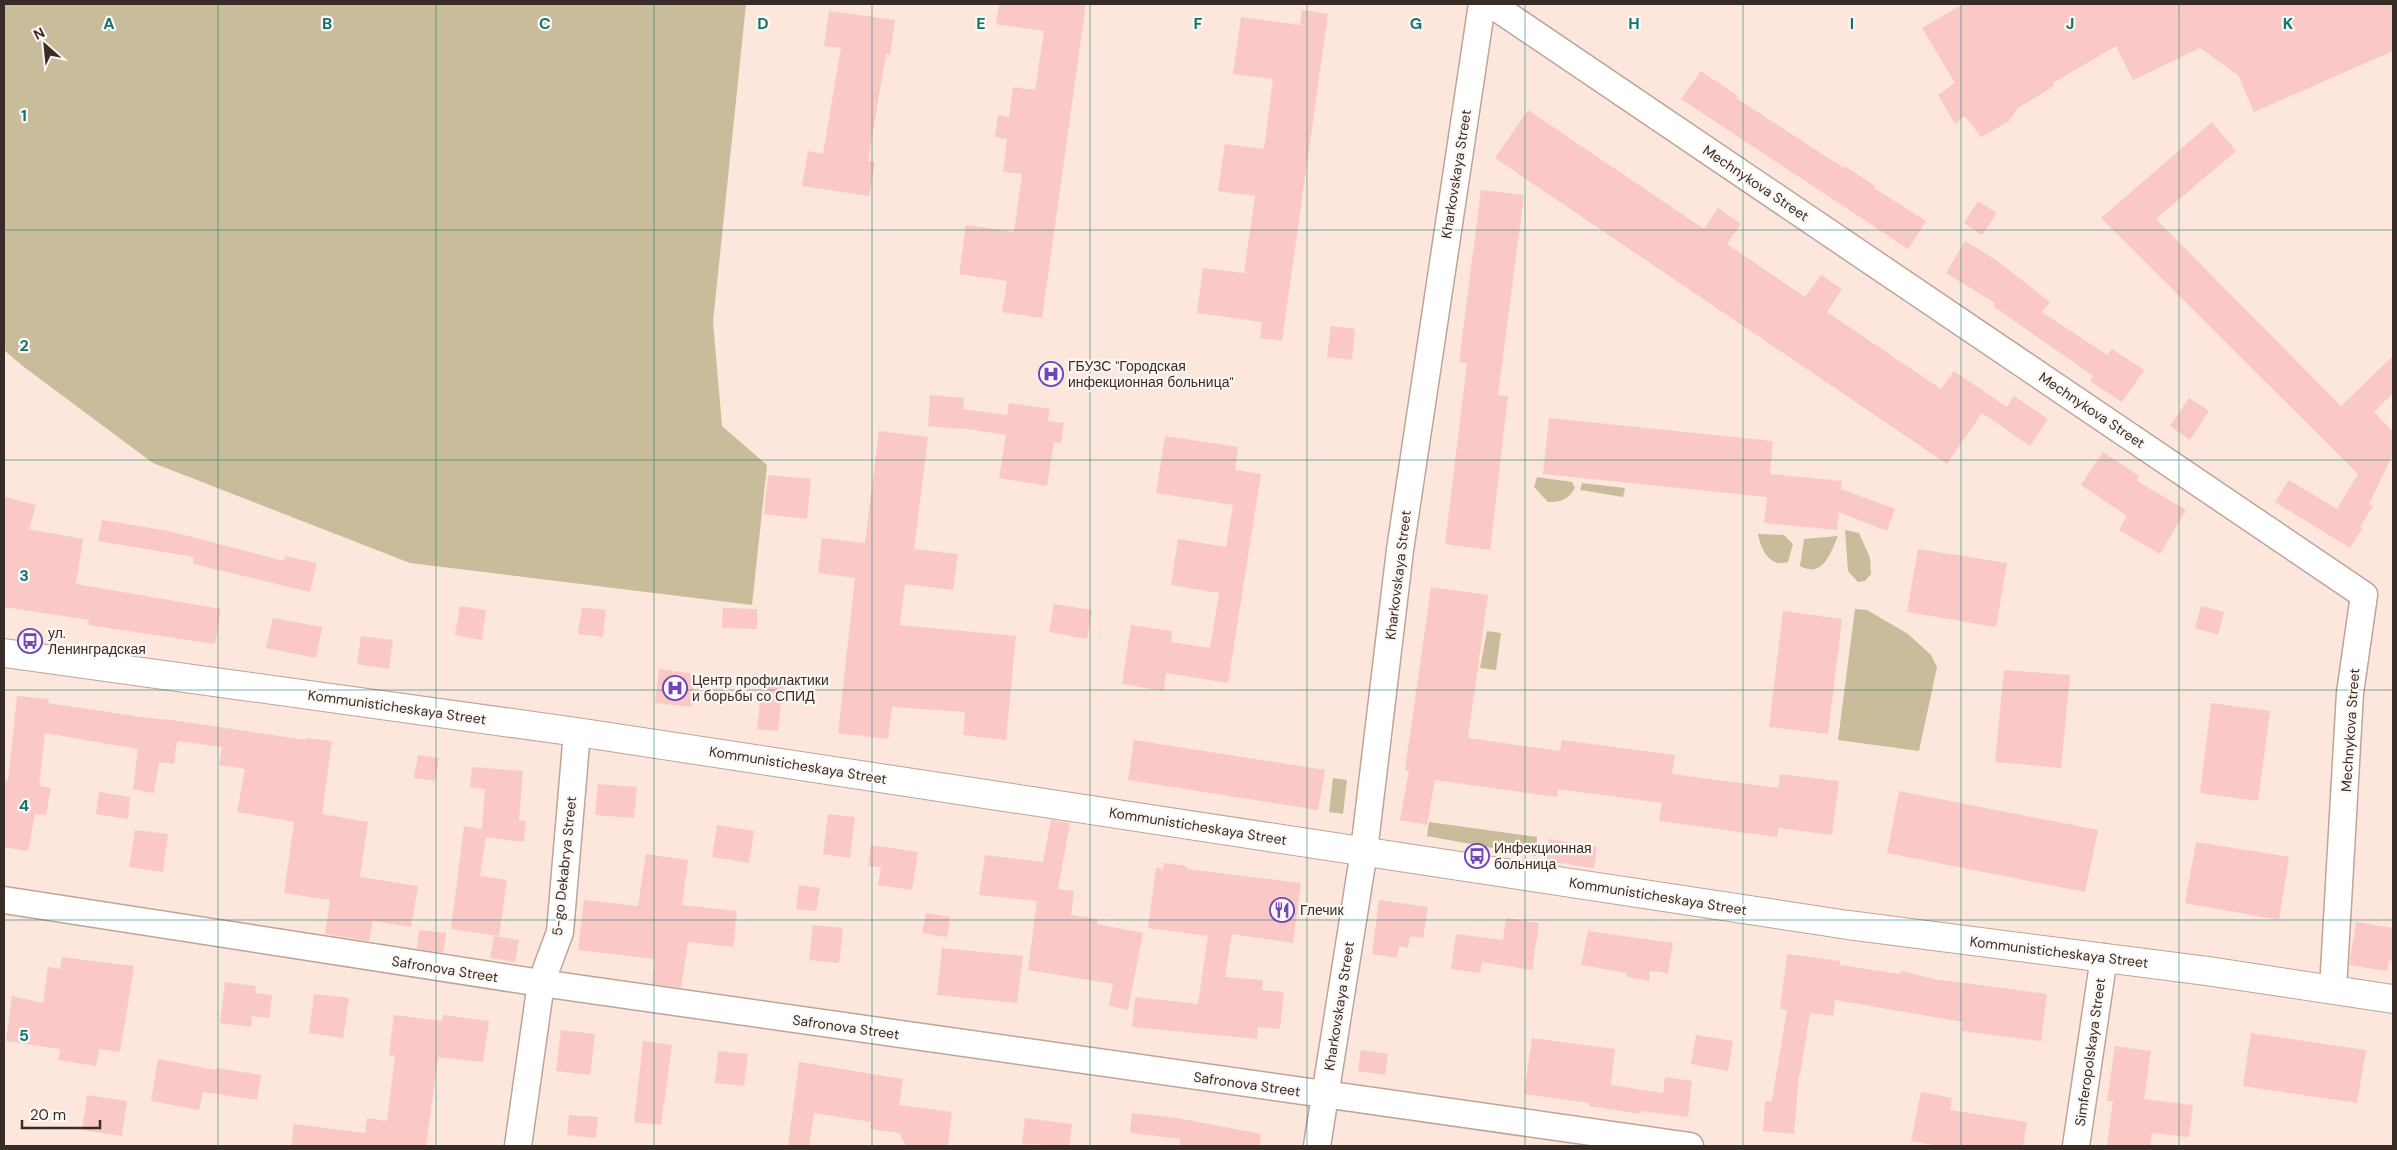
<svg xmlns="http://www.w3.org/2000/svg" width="2397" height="1150" font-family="'DM Sans',sans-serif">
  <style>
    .green { fill: #c9bc9b }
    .building { fill: #fac9c5 }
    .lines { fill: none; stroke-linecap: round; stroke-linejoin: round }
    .minor-casing { stroke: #bfa498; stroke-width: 29 }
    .tertiary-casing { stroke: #bfa498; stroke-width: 30 }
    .minor { stroke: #fff; stroke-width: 26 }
    .tertiary { stroke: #fff; stroke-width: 28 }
    .grid { fill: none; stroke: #0f766e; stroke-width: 1; stroke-opacity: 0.55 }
    .labels { text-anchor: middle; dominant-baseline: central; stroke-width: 4.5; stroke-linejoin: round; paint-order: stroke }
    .street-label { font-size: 14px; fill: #372c27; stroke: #fdf7f4 }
    .poi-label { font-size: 14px; fill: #372c27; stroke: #fdf7f4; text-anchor: start }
    .grid-label { font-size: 16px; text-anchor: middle; font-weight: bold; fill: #0f766e; stroke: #fdf7f4; stroke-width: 4.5; stroke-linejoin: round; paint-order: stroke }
  </style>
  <rect width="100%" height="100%" fill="#fde6db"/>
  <g class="green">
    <path d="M4,4H746L713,322L722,426L767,465L752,605L410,563L153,463L24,367L4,350Z"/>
    <path d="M1537,477L1572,482L1575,488C1568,500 1561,502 1548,502L1534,487Z"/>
    <path d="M1582,483L1625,488L1623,497L1580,490Z"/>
    <path d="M1845,530L1859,533L1870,558L1871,574L1865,581L1858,582L1848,571Z"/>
    <path d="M1758,534L1784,535L1793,544L1788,562C1769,568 1761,549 1758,534Z"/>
    <path d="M1838,536C1831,552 1823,579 1800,566L1804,539Z"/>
    <path d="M1855,609L1867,610L1908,634L1931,655L1937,667L1919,751L1838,740Z"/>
    <path d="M1487,631L1501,633L1496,670L1480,668Z"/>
    <path d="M1333,778L1347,780L1343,814L1329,812Z"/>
    <path d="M1429,822L1537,837L1536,856L1427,836Z"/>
  </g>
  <g class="building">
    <path d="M999,4H1086L1042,318L1002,312L1007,281L959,274L966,225L1014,232L1022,174L1003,172L1007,139L995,137L998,115L1009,117L1013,87L1035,90L1044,31L996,24Z"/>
    <path d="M1963,4H2393V51L2254,112L2238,75L2200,48L2133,80L2116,46L2053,83L2054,86L2018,108L2008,122L1981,137L1965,116L1955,124L1938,95L1955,83L1922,28Z"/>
    <path d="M1302,10L1328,14L1282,341L1260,338L1262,322L1197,313L1203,268L1244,273L1255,196L1218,191L1225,144L1264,149L1273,79L1233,74L1241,17L1300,25Z"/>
    <path d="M829,11L895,20L890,55L886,54L868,161L875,162L869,196L802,186L808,151L823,154L841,48L824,46Z"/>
    <path d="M1701,71L1738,96L1736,98L1844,168L1845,166L1875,186L1874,188L1926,221L1908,249L1681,99Z"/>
    <path d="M1528,110L1704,229L1718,208L1741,224L1727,244L1805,297L1821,275L1842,289L1827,312L1941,389L1954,371L2007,407L2014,396L2048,419L2030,446L1982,413L1947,464L1495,158Z"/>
    <path d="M2212,122L2236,151L2156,219L2341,406L2393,356V393L2374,412L2393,432V454L2369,504L2373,506L2360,527L2363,528L2350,548L2275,502L2289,480L2337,509L2358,474L2101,218Z"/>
    <path d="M1481,190L1524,195L1498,395L1508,396L1490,550L1445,544L1467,363L1459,362Z"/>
    <path d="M1978,201L1997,213L1982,235L1964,223Z"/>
    <path d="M1965,241L1996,260L2050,302L2042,312L2107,355L2112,349L2144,370L2122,402L2090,381L2093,376L1993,306L1995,303L1946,273Z"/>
    <path d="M1331,326L1355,329L1352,360L1327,357Z"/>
    <path d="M930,395L964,398L963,409L1007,415L1009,403L1050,409L1048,421L1064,423L1061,443L1054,442L1047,486L999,478L1006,435L961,428V429L928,426Z"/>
    <path d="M2189,398L2209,411L2190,440L2170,426Z"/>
    <path d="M1549,418L1773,441L1770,474L1842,481L1841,489L1895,509L1887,531L1839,512L1837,530L1764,523L1767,497L1543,474Z"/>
    <path d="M879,431L928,437L914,549L958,554L953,590L905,584L900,625L1016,636L1006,740L963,735L965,712L892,707L888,739L838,733L855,578L818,573L822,538L865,543Z"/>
    <path d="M1165,436L1238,447L1235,470L1261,474L1228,683L1166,673L1164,691L1122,684L1131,625L1172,631L1171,642L1210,648L1219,593L1171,585L1178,539L1226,547L1233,505L1156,493Z"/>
    <path d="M2103,452L2139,476L2137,481L2186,510L2160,554L2119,530L2127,516L2081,485Z"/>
    <path d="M768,475L811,479L807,519L764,514Z"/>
    <path d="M4,497L36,505L29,529L83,539L76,584L221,609L215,644L88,625L89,620L4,607Z"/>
    <path d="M102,520L169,531L284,561L285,556L317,563L310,592L193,564L194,557L98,541Z"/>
    <path d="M1918,549L2007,563L1996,627L1907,612Z"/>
    <path d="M1431,587L1488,595L1468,738L1560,751L1562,740L1675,755L1672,774L1778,788L1780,774L1839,781L1832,835L1779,828L1777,837L1659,821L1662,803L1558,789L1557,797L1435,780L1427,825L1400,820L1409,771L1405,770Z"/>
    <path d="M1054,604L1092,610L1087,639L1049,632Z"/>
    <path d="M460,606L486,610L482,640L455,635Z"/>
    <path d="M2201,606L2224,612L2218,635L2195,628Z"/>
    <path d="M582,607L606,610L603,637L578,634Z"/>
    <path d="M723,608L757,609V629L722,628Z"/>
    <path d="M1783,611L1842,619L1828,734L1769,727Z"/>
    <path d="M273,618L322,627L316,658L266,648Z"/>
    <path d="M361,636L393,640L389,669L357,664Z"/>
    <path d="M659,669L695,674L691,707L655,703Z"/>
    <path d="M2004,670L2070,675L2061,768L1995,762Z"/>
    <path d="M763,676L784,678L778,731L757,729Z"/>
    <path d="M17,696L49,699L48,703L141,717L179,721L306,740V738L332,741L322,814L368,822L360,877L418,886L411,927L373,921L369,941L325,934L330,900L284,893L294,822L237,812L245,769L219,765L222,747L177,741L174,764L159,762L154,793L133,789L138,749L45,733L39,786L51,788L46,815L35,814L28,851L4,847V780L8,781Z"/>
    <path d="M2211,703L2270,711L2258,801L2200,793Z"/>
    <path d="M1134,740L1325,770L1318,810L1128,780Z"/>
    <path d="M418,755L439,758L435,781L414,778Z"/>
    <path d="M472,767L523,771L519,820L526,821L524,842L486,837L480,876L507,880L499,936L451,929L464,826L482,829L485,789L470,787Z"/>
    <path d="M598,784L637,787L634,818L595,815Z"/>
    <path d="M1899,791L2098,830L2085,892L1887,853Z"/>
    <path d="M99,792L130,797L128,819L96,814Z"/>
    <path d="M828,814L855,817L850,858L823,854Z"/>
    <path d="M1051,820L1070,823L1058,889L1074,891L1071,915L1098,919L1097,924L1143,933L1128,1010L1109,1006L1113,984L1028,970L1037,901L979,895L985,855L1043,862Z"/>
    <path d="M717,825L754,831L749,863L712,857Z"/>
    <path d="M135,830L168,834L163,872L129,867Z"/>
    <path d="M1549,839L1597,847L1594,868L1546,861Z"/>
    <path d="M2196,842L2289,857L2279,920L2185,903Z"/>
    <path d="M871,845L918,852L912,890L878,885L881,867L868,866Z"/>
    <path d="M646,854L688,860L682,905L737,911L733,947L688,942L681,988L652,984L655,959L578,950L584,900L638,906Z"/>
    <path d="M1164,863L1187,866V869L1301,883L1293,943L1232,934L1225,977L1263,980L1262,990L1284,992L1280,1029L1258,1027L1257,1039L1132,1027L1135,997L1198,1004L1208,936L1148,928L1156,868L1163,869Z"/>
    <path d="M799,885L820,888L816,911L796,909Z"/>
    <path d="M1379,900L1428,907L1423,938L1410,936L1408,948L1399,946L1397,958L1372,954Z"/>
    <path d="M926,913L950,917L947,937L922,933Z"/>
    <path d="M1506,918L1539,923L1532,970L1482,962L1480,973L1451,969L1456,934L1503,940Z"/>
    <path d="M2356,922L2393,928V961L2389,960L2387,971L2349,965Z"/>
    <path d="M813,925L843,928L839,963L809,960Z"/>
    <path d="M419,930L446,933L443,953L417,949Z"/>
    <path d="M1588,931L1673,943L1668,973L1650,971L1649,981L1627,977V973L1581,965Z"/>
    <path d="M494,936L519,940L515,962L490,958Z"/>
    <path d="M942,948L1023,956L1017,1003L937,995Z"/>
    <path d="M1787,954L1840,961V965L1900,974L1901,971L1934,979L2047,994L2041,1041L1961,1031L1963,1022L1835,1000L1833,1016L1810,1013L1800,1075L1799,1074L1794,1134L1763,1131L1765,1101H1772L1787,1010L1780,1009Z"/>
    <path d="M62,957L134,966L120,1052L99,1049L96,1066L58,1060L60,1049L6,1041L12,996L43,1003L48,967L60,969Z"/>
    <path d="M225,982L256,986L255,993L272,995L269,1018L252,1016L251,1027L220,1023Z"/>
    <path d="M314,994L349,998L343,1038L309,1033Z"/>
    <path d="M394,1015L442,1021L443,1015L489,1021L483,1062L438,1057L426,1146H291L294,1124L365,1133L367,1118L387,1121L395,1056L389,1055Z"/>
    <path d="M561,1030L595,1034L590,1075L556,1071Z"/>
    <path d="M2251,1033L2366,1050L2357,1103L2243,1086Z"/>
    <path d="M1696,1035L1733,1041L1728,1071L1691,1064Z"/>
    <path d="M1532,1038L1615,1049L1611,1085L1663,1093L1665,1077L1692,1081L1688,1117L1641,1111V1114L1589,1106V1103L1524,1094Z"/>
    <path d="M643,1041L672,1045L661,1125L634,1122Z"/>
    <path d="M2115,1046L2151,1051L2144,1099L2193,1105L2189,1137L2152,1133L2150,1146H2107L2113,1101H2107Z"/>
    <path d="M1361,1050L1388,1054L1385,1075L1358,1071Z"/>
    <path d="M718,1051L748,1054L744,1086L715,1083Z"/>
    <path d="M158,1059L216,1070L217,1068L261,1075L257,1100L203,1092L199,1110L151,1101Z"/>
    <path d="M799,1062L903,1079L899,1105L952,1112L948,1146H906L899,1133L870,1129L871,1122L814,1113L809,1146H788Z"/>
    <path d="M1921,1092L1952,1098L1950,1110L2027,1122L2023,1146H1938L1911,1141Z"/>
    <path d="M87,1095L127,1101L122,1136L82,1130Z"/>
    <path d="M1132,1113L1177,1118L1261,1134L1260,1146H1179L1181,1139L1130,1133Z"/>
    <path d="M569,1115L598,1117L596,1138L567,1135Z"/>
    <path d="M1025,1118L1072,1124L1069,1146L1022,1144Z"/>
  </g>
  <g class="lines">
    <defs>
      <g id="minor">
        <path d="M1491,4L2364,595L2350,693L2333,989"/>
        <path d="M4,900L541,983L1690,1146"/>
        <path d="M518,1146L541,983L560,932L577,732"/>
        <path d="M1317,1146L1364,851L1400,550L1482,4"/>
        <path d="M2076,1146L2104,957"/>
      </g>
      <path id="tertiary" d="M4,653L577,732L1848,925L2207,971L2393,999"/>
    </defs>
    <use href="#minor" class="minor-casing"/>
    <use href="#tertiary" class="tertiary-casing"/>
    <use href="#minor" class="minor"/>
    <use href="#tertiary" class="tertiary"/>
  </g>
  <path class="grid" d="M218,4V1146M436,4V1146M654,4V1146M872,4V1146M1090,4V1146M1307,4V1146M1525,4V1146M1743,4V1146M1961,4V1146M2179,4V1146M4,230H2393M4,460H2393M4,690H2393M4,920H2393"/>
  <defs>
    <symbol id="hospital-ring" viewBox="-11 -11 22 22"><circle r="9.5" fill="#fdf7f4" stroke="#6f44bc" stroke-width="1.5"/><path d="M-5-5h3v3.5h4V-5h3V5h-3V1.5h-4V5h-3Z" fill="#6f44bc"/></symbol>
    <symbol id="bus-ring" viewBox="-11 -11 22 22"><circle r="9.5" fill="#fdf7f4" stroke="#6f44bc" stroke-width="1.5"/><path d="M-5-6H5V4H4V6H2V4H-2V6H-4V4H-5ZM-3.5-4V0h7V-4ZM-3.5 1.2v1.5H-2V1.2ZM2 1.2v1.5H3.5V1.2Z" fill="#6f44bc"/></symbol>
    <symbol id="restaurant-ring" viewBox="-11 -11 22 22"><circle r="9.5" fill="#fdf7f4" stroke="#6f44bc" stroke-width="1.5"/><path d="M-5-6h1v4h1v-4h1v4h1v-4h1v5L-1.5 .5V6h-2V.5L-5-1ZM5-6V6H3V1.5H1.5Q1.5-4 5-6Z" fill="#6f44bc"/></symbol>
  </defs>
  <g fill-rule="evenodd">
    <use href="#hospital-ring" x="1037" y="360" width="28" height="28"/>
    <use href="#bus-ring" x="16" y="627" width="28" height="28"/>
    <use href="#hospital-ring" x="661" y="674" width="28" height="28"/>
    <use href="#bus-ring" x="1463" y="842" width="28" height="28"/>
    <use href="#restaurant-ring" x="1268" y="896" width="28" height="28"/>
  </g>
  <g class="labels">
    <g class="street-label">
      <text transform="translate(1456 174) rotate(-81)">Kharkovskaya Street</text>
      <text transform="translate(1756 183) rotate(34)">Mechnykova Street</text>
      <text transform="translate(2092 410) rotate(34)">Mechnykova Street</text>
      <text transform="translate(1398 575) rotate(-83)">Kharkovskaya Street</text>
      <text transform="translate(397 707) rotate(8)">Kommunisticheskaya Street</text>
      <text transform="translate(2350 730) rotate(-86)">Mechnykova Street</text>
      <text transform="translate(798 765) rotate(9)">Kommunisticheskaya Street</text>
      <text transform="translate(1198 826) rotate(9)">Kommunisticheskaya Street</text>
      <text transform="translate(564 866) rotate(-84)">5-go Dekabrya Street</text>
      <text transform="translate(1658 896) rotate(9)">Kommunisticheskaya Street</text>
      <text transform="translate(2059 952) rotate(7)">Kommunisticheskaya Street</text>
      <text transform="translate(445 969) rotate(9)">Safronova Street</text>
      <text transform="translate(1339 1006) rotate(-81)">Kharkovskaya Street</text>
      <text transform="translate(846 1027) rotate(8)">Safronova Street</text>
      <text transform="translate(2090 1052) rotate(-82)">Simferopolskaya Street</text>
      <text transform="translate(1247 1084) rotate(8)">Safronova Street</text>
    </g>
    <g class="poi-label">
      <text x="1068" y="366">ГБУЗС "Городская<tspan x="1068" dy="16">инфекционная больница"</tspan></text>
      <text x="48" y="633">ул.<tspan x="48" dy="16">Ленинградская</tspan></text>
      <text x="692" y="680">Центр профилактики<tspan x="692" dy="16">и борьбы со СПИД</tspan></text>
      <text x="1494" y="848">Инфекционная<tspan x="1494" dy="16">больница</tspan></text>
      <text x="1300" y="910">Глечик</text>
    </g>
  </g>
  <g class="grid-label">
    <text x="109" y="29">A</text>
    <text x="327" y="29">B</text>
    <text x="545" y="29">C</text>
    <text x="763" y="29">D</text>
    <text x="981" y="29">E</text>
    <text x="1198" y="29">F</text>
    <text x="1416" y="29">G</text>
    <text x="1634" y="29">H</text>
    <text x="1852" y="29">I</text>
    <text x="2070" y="29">J</text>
    <text x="2288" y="29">K</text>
    <text x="24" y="121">1</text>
    <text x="24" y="351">2</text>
    <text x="24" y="581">3</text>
    <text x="24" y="811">4</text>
    <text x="24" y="1041">5</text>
  </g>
  <rect width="2397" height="1150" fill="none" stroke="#372c27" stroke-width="10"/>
  <g transform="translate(45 45) rotate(333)" stroke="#fdf7f4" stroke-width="4" paint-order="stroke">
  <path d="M0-4L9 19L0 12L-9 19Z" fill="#372c27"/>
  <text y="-8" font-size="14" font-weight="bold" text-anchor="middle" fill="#372c27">N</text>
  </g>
  <path d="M22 1120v8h78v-8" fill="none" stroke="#372c27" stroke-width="2.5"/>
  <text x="30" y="1120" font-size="15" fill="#372c27" stroke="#fdf7f4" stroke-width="4" paint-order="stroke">20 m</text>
</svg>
